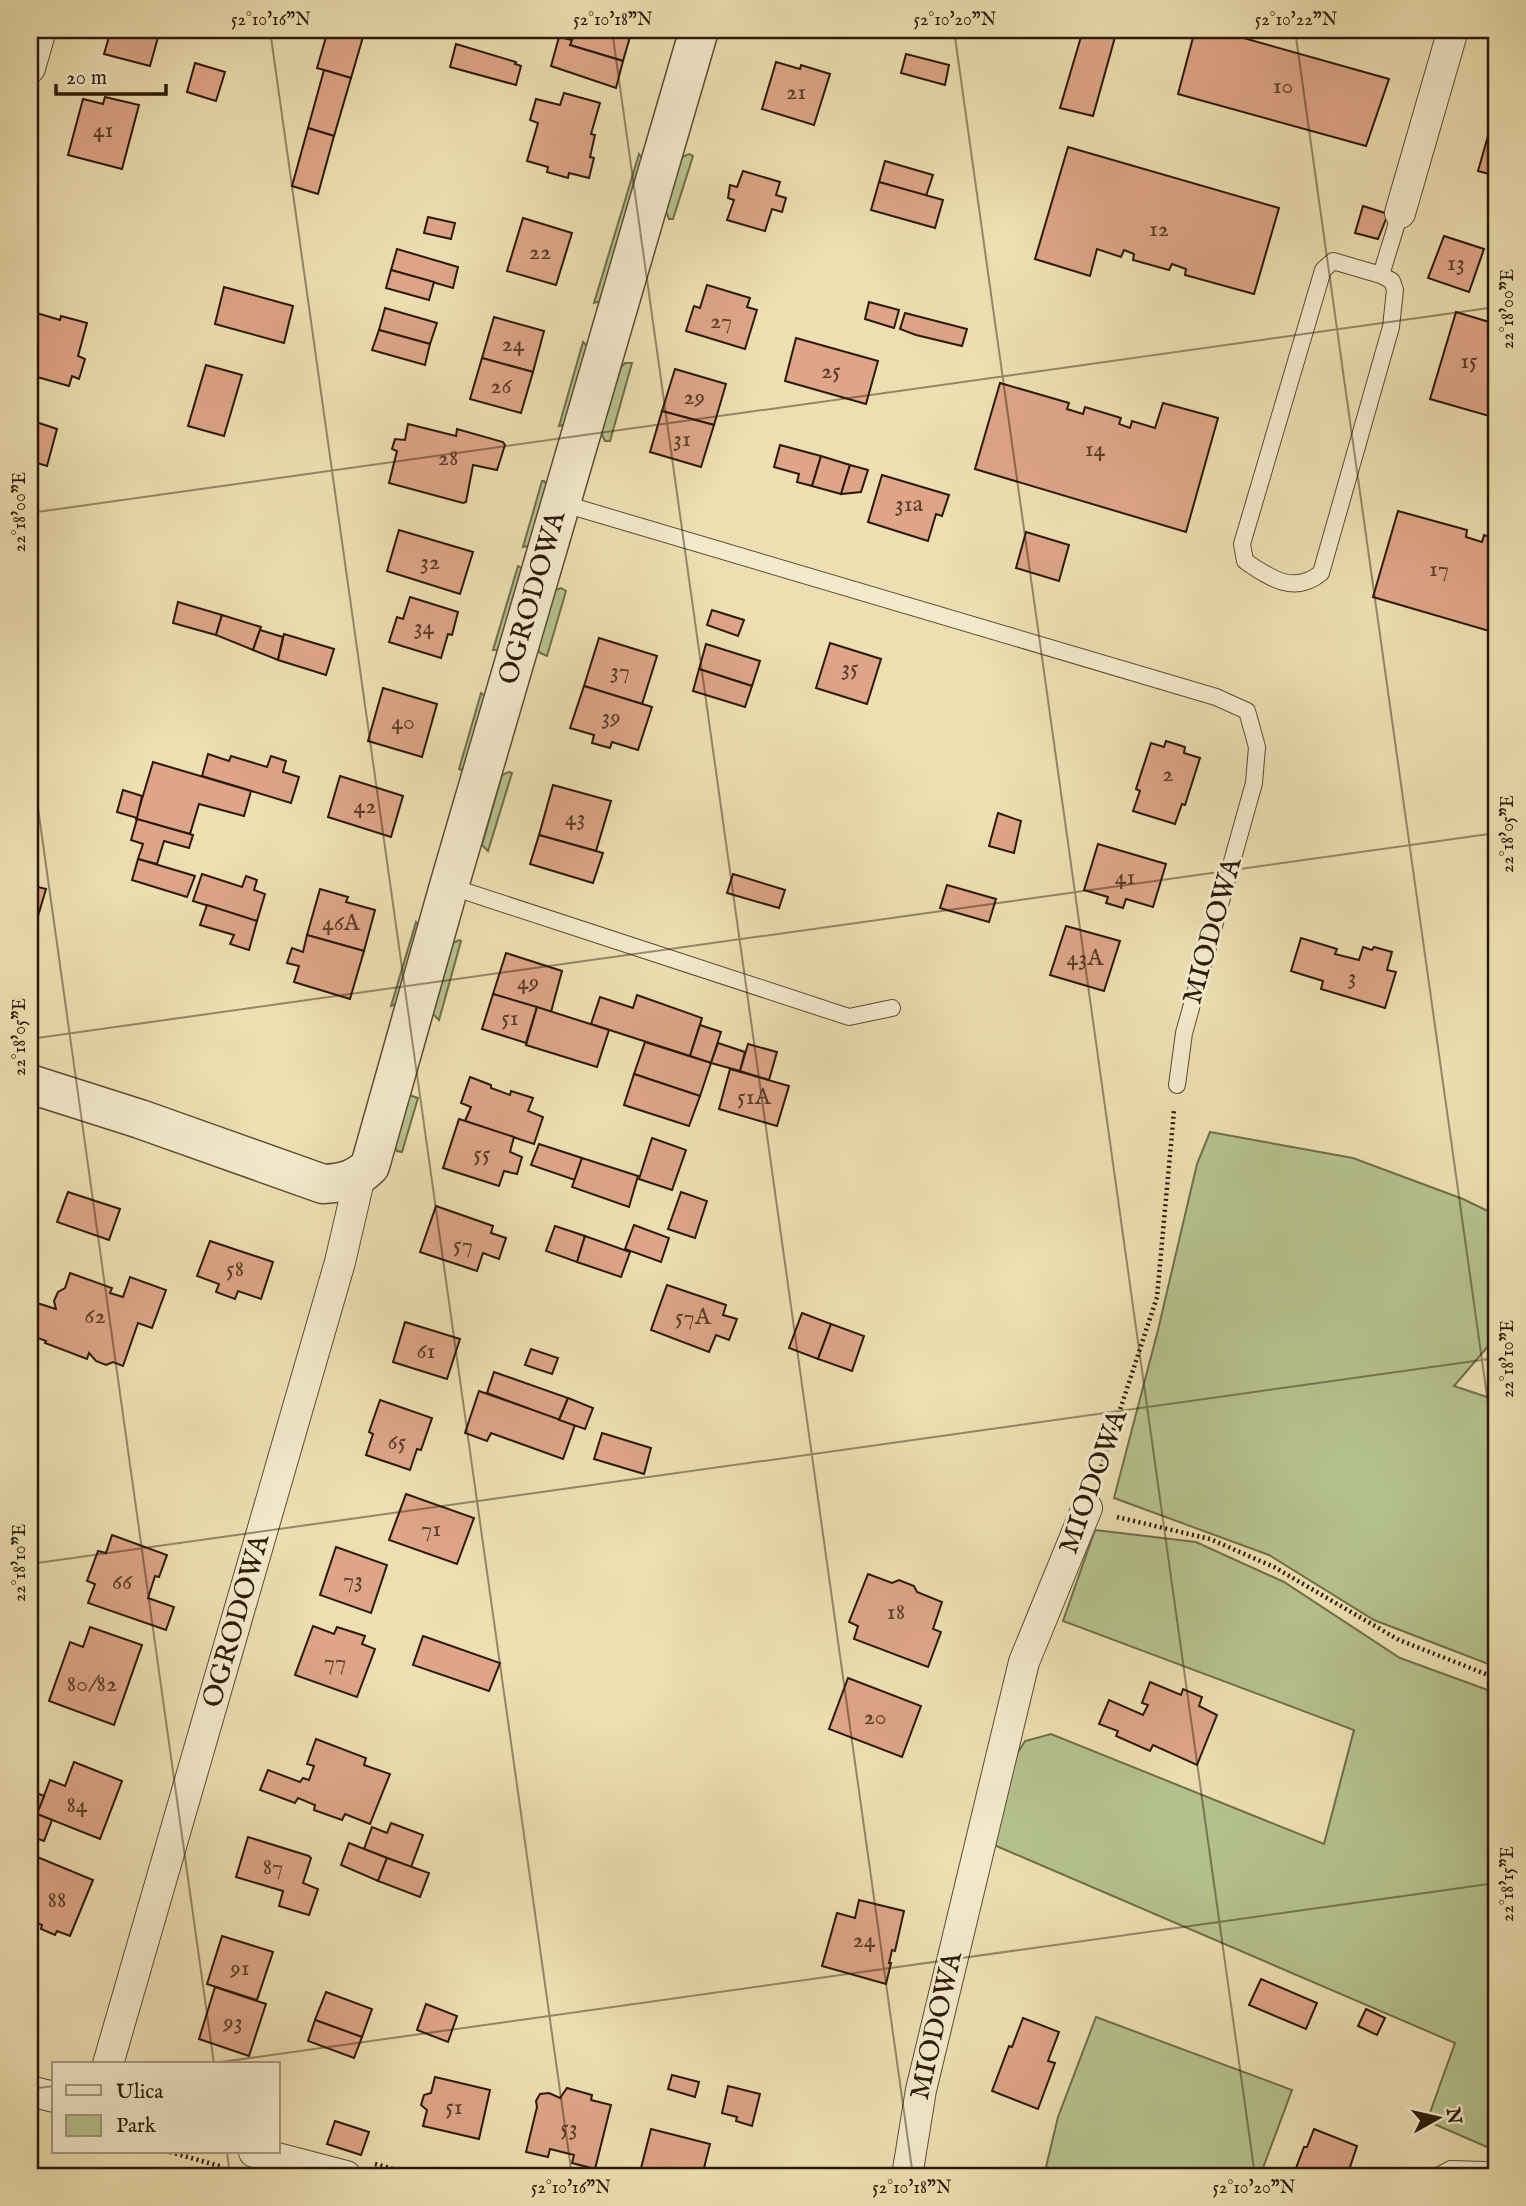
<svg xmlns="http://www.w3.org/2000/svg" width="1526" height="2206" font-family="'IM FELL English',serif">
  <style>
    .green { fill: #b5c28e; stroke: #706e4b; stroke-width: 2 }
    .building { fill: #dea588; stroke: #2b1a08; stroke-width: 2 }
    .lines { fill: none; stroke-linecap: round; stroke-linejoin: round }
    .service-casing { stroke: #5c4b32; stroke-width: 18 }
    .minor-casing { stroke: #5c4b32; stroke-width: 32 }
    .tertiary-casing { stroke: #5c4b32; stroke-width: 41 }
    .path { stroke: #2b1a08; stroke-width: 4.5; stroke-dasharray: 2 3.5; stroke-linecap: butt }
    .service { stroke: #f3eacc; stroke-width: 16 }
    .minor { stroke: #f3eacc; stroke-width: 30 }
    .tertiary { stroke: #f3eacc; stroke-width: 38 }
    .ticks { fill: none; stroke: #2b1a08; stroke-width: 2; stroke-opacity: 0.45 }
    .labels { text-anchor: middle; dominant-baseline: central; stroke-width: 6; stroke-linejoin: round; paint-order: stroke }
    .number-label { font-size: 24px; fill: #583d28 }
    .street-label { font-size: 28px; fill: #2b1a08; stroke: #f3eacc }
    .neatline { fill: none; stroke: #2b1a08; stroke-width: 2.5 }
    .ticks-label { font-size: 18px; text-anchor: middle; fill: #2b1a08 }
  </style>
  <rect width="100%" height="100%" fill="#eddfb1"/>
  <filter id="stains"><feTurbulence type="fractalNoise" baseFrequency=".00286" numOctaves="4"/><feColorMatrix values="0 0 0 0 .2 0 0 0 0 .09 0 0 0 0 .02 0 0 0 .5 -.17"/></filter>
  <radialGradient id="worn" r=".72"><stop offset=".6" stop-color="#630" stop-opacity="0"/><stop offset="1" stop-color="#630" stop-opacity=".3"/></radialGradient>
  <g class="green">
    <path d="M639,154L645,162L603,301L594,303Z"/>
    <path d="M689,154L693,156L673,219H669L666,211L682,157Z"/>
    <path d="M583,342L589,348L567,424L559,426Z"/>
    <path d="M625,363H632L610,441H605L601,433L621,367Z"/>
    <path d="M542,481H544L549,488L532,545L523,547Z"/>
    <path d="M518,566L524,570L500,650H493Z"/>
    <path d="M561,588L566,591L547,656L540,653L538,649L555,590Z"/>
    <path d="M481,693L489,698L468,767L461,770L459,769Z"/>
    <path d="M509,772L512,773L488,851L482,845L502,775Z"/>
    <path d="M416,922L419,925L397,1004L391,1006Z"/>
    <path d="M459,940L461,941L439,1020L433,1014L453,943Z"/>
    <path d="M409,1095L418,1098L402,1152L397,1151L394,1145Z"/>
    <path d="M1210,1132L1353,1158L1463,1199L1496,1215V1337L1454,1386L1496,1400V1667L1374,1620L1269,1555L1114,1498L1158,1330L1197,1164Z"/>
    <path d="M1095,1530L1196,1542L1284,1582L1400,1658L1496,1693V2151L1427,2121L1455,2043L987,1842L1006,1771L1025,1741L1051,1734L1324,1844L1354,1730L1063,1621Z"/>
    <path d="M1096,2017L1292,2090L1260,2176H1083L1046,2167L1058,2117Z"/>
  </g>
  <g class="building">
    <path d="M111,30H160L150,66L104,54Z"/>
    <path d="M328,30H365L351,78L317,68Z"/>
    <path d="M575,30H632L623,61L570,45Z"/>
    <path d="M1083,30H1117L1093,116L1060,108Z"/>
    <path d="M1195,30H1215L1389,79L1366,146L1178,94Z"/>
    <path d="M559,37L572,40L570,45L623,61L616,88L551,66Z"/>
    <path d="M456,44L516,62L515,64L521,66L516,85L450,67Z"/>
    <path d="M906,54L949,65L945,85L901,73Z"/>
    <path d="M776,62L800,69L801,65L830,74L814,125L762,109Z"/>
    <path d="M195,63L225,72L216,101L187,92Z"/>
    <path d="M324,70L351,78L334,136L308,128Z"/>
    <path d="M564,93L600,103L591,134L595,135L590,157L594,158L589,178L569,173L568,178L547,172L548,167L527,161L538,123L530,120L536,99L560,105Z"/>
    <path d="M105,97L139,105L122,169L68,155L83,99L103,104Z"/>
    <path d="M1496,108V176L1478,171Z"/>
    <path d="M308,128L334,136L318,194L292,186Z"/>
    <path d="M1068,147L1279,208L1254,294L1185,275L1186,269L1172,264L1169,270L1133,260L1134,254L1124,250L1121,257L1097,249L1090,276L1035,259Z"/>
    <path d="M885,161L933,175L926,196L879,182Z"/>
    <path d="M743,171L780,182L776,195L786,198L782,212L772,209L765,231L727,220L734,200L728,198L730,185L737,187Z"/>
    <path d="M879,182L943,200L935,228L871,210Z"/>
    <path d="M1363,206L1388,214L1378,239L1355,233Z"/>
    <path d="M428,217L455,223L451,239L424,233Z"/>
    <path d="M523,218L572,233L556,285L507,271Z"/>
    <path d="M1444,236L1484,249L1469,292L1428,278Z"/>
    <path d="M397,249L458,267L453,288L391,270Z"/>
    <path d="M391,270L434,282L429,300L386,288Z"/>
    <path d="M707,285L750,298L747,307L757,310L745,349L686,331L694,306L700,308Z"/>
    <path d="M224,287L293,306L284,343L215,324Z"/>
    <path d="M869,302L899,310L894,328L865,319Z"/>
    <path d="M385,308L437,323L430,344L379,330Z"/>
    <path d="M30,311L60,320L61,316L87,323L78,356L85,359L79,379L72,376L69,386L30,375Z"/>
    <path d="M1456,312L1496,324V418L1430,399Z"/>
    <path d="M905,313L967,329L962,346L916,335L900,329Z"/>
    <path d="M494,317L544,331L533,372L482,358Z"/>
    <path d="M379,330L430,344L425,365L372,350Z"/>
    <path d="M796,338L878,361L866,404L785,381Z"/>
    <path d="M482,358L533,372L521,413L470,399Z"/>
    <path d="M206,365L242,375L224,436L188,426Z"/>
    <path d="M675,369L726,384L714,425L662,411Z"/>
    <path d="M1000,383L1069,403L1067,409L1083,414L1085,407L1121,418L1119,424L1130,428L1132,421L1155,428L1163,403L1218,418L1186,532L975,469Z"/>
    <path d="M662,411L714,425L701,467L650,452Z"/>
    <path d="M30,420L57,429L47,466L30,461Z"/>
    <path d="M408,424L456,436L457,429L503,442L505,445L497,470L473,465L466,502L463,503L389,483L397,451L392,449L395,439L405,440Z"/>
    <path d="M780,445L821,456L812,486L797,482L799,474L774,467Z"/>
    <path d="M821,456L850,465L841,494L812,486Z"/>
    <path d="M850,465L868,470L861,492L841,494Z"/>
    <path d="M882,475L949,495L942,516L936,514L928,541L868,522Z"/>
    <path d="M1398,511L1467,530L1466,537L1482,542L1484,535L1496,539V633L1373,597Z"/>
    <path d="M399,530L473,552L460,594L387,571Z"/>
    <path d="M1026,532L1069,545L1059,581L1016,568Z"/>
    <path d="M410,597L458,612L452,635L448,634L441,658L389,642L397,617L403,619Z"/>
    <path d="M178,602L222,615L216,635L173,623Z"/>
    <path d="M712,610L744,620L738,636L707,625Z"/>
    <path d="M222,615L261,627L253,650L216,635Z"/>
    <path d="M260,630L283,637L278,660L253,650Z"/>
    <path d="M284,634L334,649L326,675L278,660Z"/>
    <path d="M599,638L657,656L642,704L584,686Z"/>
    <path d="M830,643L881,659L867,704L816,688Z"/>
    <path d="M706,644L760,661L752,686L699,669Z"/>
    <path d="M699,669L752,686L745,707L693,691Z"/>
    <path d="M584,686L652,707L638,750L612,742L610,748L592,743L594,735L570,728Z"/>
    <path d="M383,688L437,704L422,757L368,741Z"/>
    <path d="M1166,741L1185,747L1184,753L1200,758L1185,805L1182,804L1175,824L1133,811L1140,791L1136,789L1151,743L1164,747Z"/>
    <path d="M208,754L229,761L231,756L267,767L271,756L286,761L283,772L299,777L291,803L202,776Z"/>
    <path d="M153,762L251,791L244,816L199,804L190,834L136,819Z"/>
    <path d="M340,776L403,796L391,837L328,817Z"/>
    <path d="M553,785L611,801L596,851L539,835Z"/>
    <path d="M123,790L142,796L137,818L117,812Z"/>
    <path d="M998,813L1021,821L1014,853L989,846Z"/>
    <path d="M137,819L193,835L189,848L164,841L157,864L138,859L143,844L131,840Z"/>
    <path d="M539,835L603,853L593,883L530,864Z"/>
    <path d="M1098,844L1166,864L1153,907L1126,899L1123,908L1106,903L1108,897L1084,890Z"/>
    <path d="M138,859L195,876L187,897L132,880Z"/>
    <path d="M202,874L242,887L246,876L257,880L254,890L265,894L257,921L193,901Z"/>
    <path d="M733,874L785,890L779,908L727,893Z"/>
    <path d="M30,885L46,889L38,916L30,914Z"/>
    <path d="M947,885L996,899L989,922L940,908Z"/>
    <path d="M320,889L348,897L346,902L375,910L364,951L307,935Z"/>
    <path d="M207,905L257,921L249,950L230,944L234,935L200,925Z"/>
    <path d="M1066,926L1120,941L1104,991L1050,975Z"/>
    <path d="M307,935L364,951L350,999L294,982L299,966L287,963L292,948L303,952Z"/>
    <path d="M1301,938L1337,949L1335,954L1359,960L1363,947L1372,950L1374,947L1392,952L1387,970L1396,972L1385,1008L1321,989L1323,981L1291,971Z"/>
    <path d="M506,953L562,971L551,1012L493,994Z"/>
    <path d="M493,994L537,1007L526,1043L482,1029Z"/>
    <path d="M637,995L702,1018L690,1056L591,1024L600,997L633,1008Z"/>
    <path d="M537,1007L609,1030L597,1067L526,1045Z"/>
    <path d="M700,1025L721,1032L711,1063L690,1056Z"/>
    <path d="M645,1042L711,1063L700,1096L634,1074Z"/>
    <path d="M718,1043L745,1052L740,1071L711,1063Z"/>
    <path d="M748,1044L777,1052L769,1080L740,1071Z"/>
    <path d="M730,1069L789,1086L777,1126L719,1109Z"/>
    <path d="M634,1074L700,1096L689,1126L624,1105Z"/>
    <path d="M470,1077L491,1085V1088L510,1095L511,1091L533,1098L528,1111L543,1117L534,1144L465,1121L471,1107L461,1103Z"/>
    <path d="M459,1119L514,1137L510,1152L522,1157L517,1174L504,1171L499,1186L443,1168Z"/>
    <path d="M652,1138L686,1150L672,1190L639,1179Z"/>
    <path d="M539,1144L582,1158L575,1180L531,1165Z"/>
    <path d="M582,1158L638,1176L629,1207L572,1187Z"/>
    <path d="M68,1192L120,1209L109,1240L57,1222Z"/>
    <path d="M681,1192L707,1201L695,1238L668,1229Z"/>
    <path d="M436,1206L493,1226L491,1233L506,1238L499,1259L483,1253L477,1271L420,1252Z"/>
    <path d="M634,1225L669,1238L661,1262L625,1249Z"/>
    <path d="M555,1226L585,1236L577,1262L546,1251Z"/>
    <path d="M585,1236L630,1252L621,1277L577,1262Z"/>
    <path d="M210,1241L273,1262L261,1299L238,1291L235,1299L216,1292L219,1284L197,1276Z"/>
    <path d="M70,1273L112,1288L110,1293L123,1297L130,1277L166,1290L152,1328L138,1323L123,1366L113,1362L106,1365L96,1361L89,1353L87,1359L45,1343L46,1341L30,1335V1324L37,1303L56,1309L54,1301L58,1292L65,1288Z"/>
    <path d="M667,1285L726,1305L723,1315L737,1319L729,1340L716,1335L709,1352L651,1330Z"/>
    <path d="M802,1313L831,1324L818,1359L789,1348Z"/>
    <path d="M405,1322L460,1339L447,1379L393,1362Z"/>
    <path d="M831,1324L864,1336L852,1371L818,1359Z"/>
    <path d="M531,1349L558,1358L552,1374L525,1365Z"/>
    <path d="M494,1372L568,1398L559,1420L487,1393Z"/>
    <path d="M479,1391L575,1425L563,1459L491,1433L487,1441L465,1433Z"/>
    <path d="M568,1398L593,1408L585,1429L559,1420Z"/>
    <path d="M380,1400L432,1418L421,1450L417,1449L410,1470L366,1455L373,1434L369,1432Z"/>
    <path d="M602,1433L651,1448L644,1474L594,1459Z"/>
    <path d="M406,1494L474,1518L457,1564L389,1540Z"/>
    <path d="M112,1535L167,1555L159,1577L155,1576L148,1598L174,1607L166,1630L88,1603L95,1584L87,1581L98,1551L106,1553Z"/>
    <path d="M336,1547L387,1565L371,1613L320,1595Z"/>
    <path d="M868,1574L892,1583L899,1580L914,1586L917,1592L942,1602L933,1629L941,1632L928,1667L854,1639L858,1626L849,1622Z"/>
    <path d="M313,1626L334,1634L337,1627L365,1636L362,1644L375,1649L357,1697L295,1675Z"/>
    <path d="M90,1627L142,1645L114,1725L49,1701L70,1642L83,1647Z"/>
    <path d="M423,1636L500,1663L489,1691L413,1665Z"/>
    <path d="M848,1678L921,1706L902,1757L829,1729Z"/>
    <path d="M1150,1682L1181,1695L1183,1689L1202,1697L1199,1706L1217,1715L1197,1765L1153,1745L1150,1751L1116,1736L1118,1731L1099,1724L1109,1700L1143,1715L1148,1705L1142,1703Z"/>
    <path d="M316,1739L366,1758L364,1765L390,1774L370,1824L345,1814L342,1820L314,1810L315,1805L298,1798L295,1803L260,1790L268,1770L300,1782L303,1778L309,1780L314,1766L307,1764Z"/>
    <path d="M74,1762L122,1781L100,1839L37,1814L50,1780L65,1786Z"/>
    <path d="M30,1790L44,1796L37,1814L52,1820L44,1841L30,1836Z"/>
    <path d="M391,1823L423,1835L411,1867L364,1849L372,1827L387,1833Z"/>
    <path d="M248,1837L309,1856L311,1858L303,1883L318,1889L309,1915L279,1906L283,1891L236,1877Z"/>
    <path d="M349,1843L387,1858L378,1881L341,1865Z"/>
    <path d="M30,1854L93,1880L70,1936L57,1931L55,1935L41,1929L42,1925L30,1920Z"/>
    <path d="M387,1858L429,1873L420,1897L378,1881Z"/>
    <path d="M859,1900L904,1911L895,1951L892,1950L889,1963H891L886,1984L822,1966L837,1913L855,1918Z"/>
    <path d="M222,1936L273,1952L257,2000L207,1984Z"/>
    <path d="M30,1967L36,1970L30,1987Z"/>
    <path d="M1261,1979L1317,2003L1306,2029L1249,2005Z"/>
    <path d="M215,1987L266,2004L249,2056L199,2039Z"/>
    <path d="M326,1992L372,2009L362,2037L315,2020Z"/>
    <path d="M426,2004L457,2016L448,2042L417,2030Z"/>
    <path d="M1366,2009L1385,2018L1377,2035L1358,2026Z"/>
    <path d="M1023,2018L1059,2032L1048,2061L1055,2063L1038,2109L992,2091L1009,2046L1012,2047Z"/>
    <path d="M315,2020L362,2037L354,2058L308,2041Z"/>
    <path d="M672,2075L699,2082L695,2097L668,2089Z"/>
    <path d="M435,2077L490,2090L479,2139L423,2126L427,2110L421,2105L424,2095L431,2093Z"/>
    <path d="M728,2086L760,2094L752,2126L736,2121L737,2117L722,2113Z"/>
    <path d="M567,2088L592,2095L591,2100L611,2105L595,2169L572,2163L574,2155L550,2149L548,2157L526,2152L537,2107L536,2101L540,2094L549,2093L560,2098Z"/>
    <path d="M335,2121L369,2132L361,2155L327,2144Z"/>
    <path d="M651,2129L710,2144L702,2176H639Z"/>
    <path d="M1314,2129L1357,2146L1347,2176H1293L1304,2147H1307Z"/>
  </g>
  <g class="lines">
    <defs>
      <g id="service">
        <path d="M1381,275L1333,261L1323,270L1242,544L1245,561C1270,578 1294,595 1321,573L1391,327L1395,290L1392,281L1381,275L1400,213"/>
        <path d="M561,503L1216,697L1247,711L1257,747L1254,783L1184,1033L1177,1085"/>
        <path d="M449,886L849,1017L892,1008"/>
        <path d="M1438,2176L1451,2169L1485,2170"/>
      </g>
      <g id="minor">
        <path d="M30,68L41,30"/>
        <path d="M1400,213L1453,30"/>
        <path d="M108,2064L340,1262L360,1176"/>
        <path d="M30,2091L54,2097"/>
        <path d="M254,2152L346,2176"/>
        <path d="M907,2176L921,2090L1024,1662L1087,1508"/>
      </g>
      <path id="tertiary" d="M30,1084L140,1119L323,1184C343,1183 356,1180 370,1166L449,886L699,30"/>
    </defs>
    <use href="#service" class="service-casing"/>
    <use href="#minor" class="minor-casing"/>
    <use href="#tertiary" class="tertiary-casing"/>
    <g class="path">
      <path d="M1098,1477L1157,1297L1174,1111"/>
      <path d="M1117,1517L1210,1539L1274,1567L1399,1640L1496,1678"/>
      <path d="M170,2152L223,2167"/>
      <path d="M375,2164L418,2176"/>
    </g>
    <use href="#service" class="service"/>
    <use href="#minor" class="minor"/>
    <use href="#tertiary" class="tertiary"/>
  </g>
  <path class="ticks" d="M270,30L572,2176M612,30L913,2176M954,30L1255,2176M1295,30L1496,1460M30,513L1496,307M30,751L214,2064M30,1039L1496,833M30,1564L1496,1358M207,2064L1496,1883M30,2089L54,2086M227,2152L230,2176"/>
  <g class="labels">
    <g class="number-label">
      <text x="1283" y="86">10</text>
      <text x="796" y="92">21</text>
      <text x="103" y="130">41</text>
      <text x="1159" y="229">12</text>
      <text x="540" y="252">22</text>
      <text x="1456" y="263">13</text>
      <text x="721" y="321">27</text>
      <text x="513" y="344">24</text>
      <text x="1469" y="361">15</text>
      <text x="831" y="371">25</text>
      <text x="501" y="386">26</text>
      <text x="694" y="397">29</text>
      <text x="682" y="439">31</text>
      <text x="1095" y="449">14</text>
      <text x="448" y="458">28</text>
      <text x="909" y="504">31a</text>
      <text x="430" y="562">32</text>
      <text x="1439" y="569">17</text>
      <text x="424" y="627">34</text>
      <text x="850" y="668">35</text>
      <text x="620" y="671">37</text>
      <text x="611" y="717">39</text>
      <text x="403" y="722">40</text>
      <text x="1168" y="774">2</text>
      <text x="365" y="806">42</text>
      <text x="575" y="818">43</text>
      <text x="1125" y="877">41</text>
      <text x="341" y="923">46A</text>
      <text x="1085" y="958">43A</text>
      <text x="1352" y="977">3</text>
      <text x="528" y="982">49</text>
      <text x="510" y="1018">51</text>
      <text x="754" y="1097">51A</text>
      <text x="482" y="1154">55</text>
      <text x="463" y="1245">57</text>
      <text x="235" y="1269">58</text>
      <text x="95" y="1316">62</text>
      <text x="693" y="1317">57A</text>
      <text x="426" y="1351">61</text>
      <text x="397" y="1442">65</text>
      <text x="431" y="1529">71</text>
      <text x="353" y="1580">73</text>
      <text x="122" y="1582">66</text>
      <text x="896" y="1612">18</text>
      <text x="335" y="1662">77</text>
      <text x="92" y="1684">80/82</text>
      <text x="875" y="1717">20</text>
      <text x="77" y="1805">84</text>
      <text x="273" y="1867">87</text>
      <text x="57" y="1900">88</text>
      <text x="864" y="1940">24</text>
      <text x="240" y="1968">91</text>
      <text x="233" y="2022">93</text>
      <text x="454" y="2107">51</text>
      <text x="569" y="2128">53</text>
    </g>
    <g class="street-label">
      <text transform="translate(533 598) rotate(-74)">OGRODOWA</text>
      <text transform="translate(1213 931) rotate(-74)">MIODOWA</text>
      <text transform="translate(1094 1482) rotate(-70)">MIODOWA</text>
      <text transform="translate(237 1621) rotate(-74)">OGRODOWA</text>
      <text transform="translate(937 2026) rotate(-77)">MIODOWA</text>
    </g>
  </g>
  <rect width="1526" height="2206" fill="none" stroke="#eddfb1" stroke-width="77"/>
  <rect x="52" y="2062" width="228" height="91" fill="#f3eacc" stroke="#a3977e" stroke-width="2"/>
  <rect x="66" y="2085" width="35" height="10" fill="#f3eacc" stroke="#a3977e" stroke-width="2"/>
  <text x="116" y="2098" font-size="21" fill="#2b1a08">Ulica</text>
  <rect x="66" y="2115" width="35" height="21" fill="#b5c28e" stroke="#a3977e" stroke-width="2"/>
  <text x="116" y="2132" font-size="21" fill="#2b1a08">Park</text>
  <g transform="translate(1438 2118) rotate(82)" stroke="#f3eacc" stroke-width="5" paint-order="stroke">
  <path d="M0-5L12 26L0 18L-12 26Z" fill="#2b1a08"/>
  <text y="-10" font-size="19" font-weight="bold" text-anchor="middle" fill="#2b1a08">N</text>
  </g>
  <path d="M56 84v10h110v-10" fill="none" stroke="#2b1a08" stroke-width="3.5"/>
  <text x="66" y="84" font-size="21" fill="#2b1a08" stroke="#f3eacc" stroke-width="5" paint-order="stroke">20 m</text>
  <rect x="38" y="38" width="1450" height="2130" class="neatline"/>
  <g class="ticks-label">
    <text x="271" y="25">52°10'16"N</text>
    <text x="613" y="25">52°10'18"N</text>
    <text x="955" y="25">52°10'20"N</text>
    <text x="1296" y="25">52°10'22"N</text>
    <text transform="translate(1507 309) rotate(-90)" y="6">22°18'00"E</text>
    <text transform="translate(19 512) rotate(-90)" y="6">22°18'00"E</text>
    <text transform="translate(1507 834) rotate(-90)" y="6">22°18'05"E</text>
    <text transform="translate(19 1037) rotate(-90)" y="6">22°18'05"E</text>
    <text transform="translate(1507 1359) rotate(-90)" y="6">22°18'10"E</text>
    <text transform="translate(19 1563) rotate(-90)" y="6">22°18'10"E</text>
    <text transform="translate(1507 1884) rotate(-90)" y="6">22°18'15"E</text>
    <text x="571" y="2193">52°10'16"N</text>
    <text x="912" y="2193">52°10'18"N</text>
    <text x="1254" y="2193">52°10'20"N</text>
  </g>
  <rect width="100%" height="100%" filter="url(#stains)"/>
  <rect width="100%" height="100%" fill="url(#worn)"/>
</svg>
